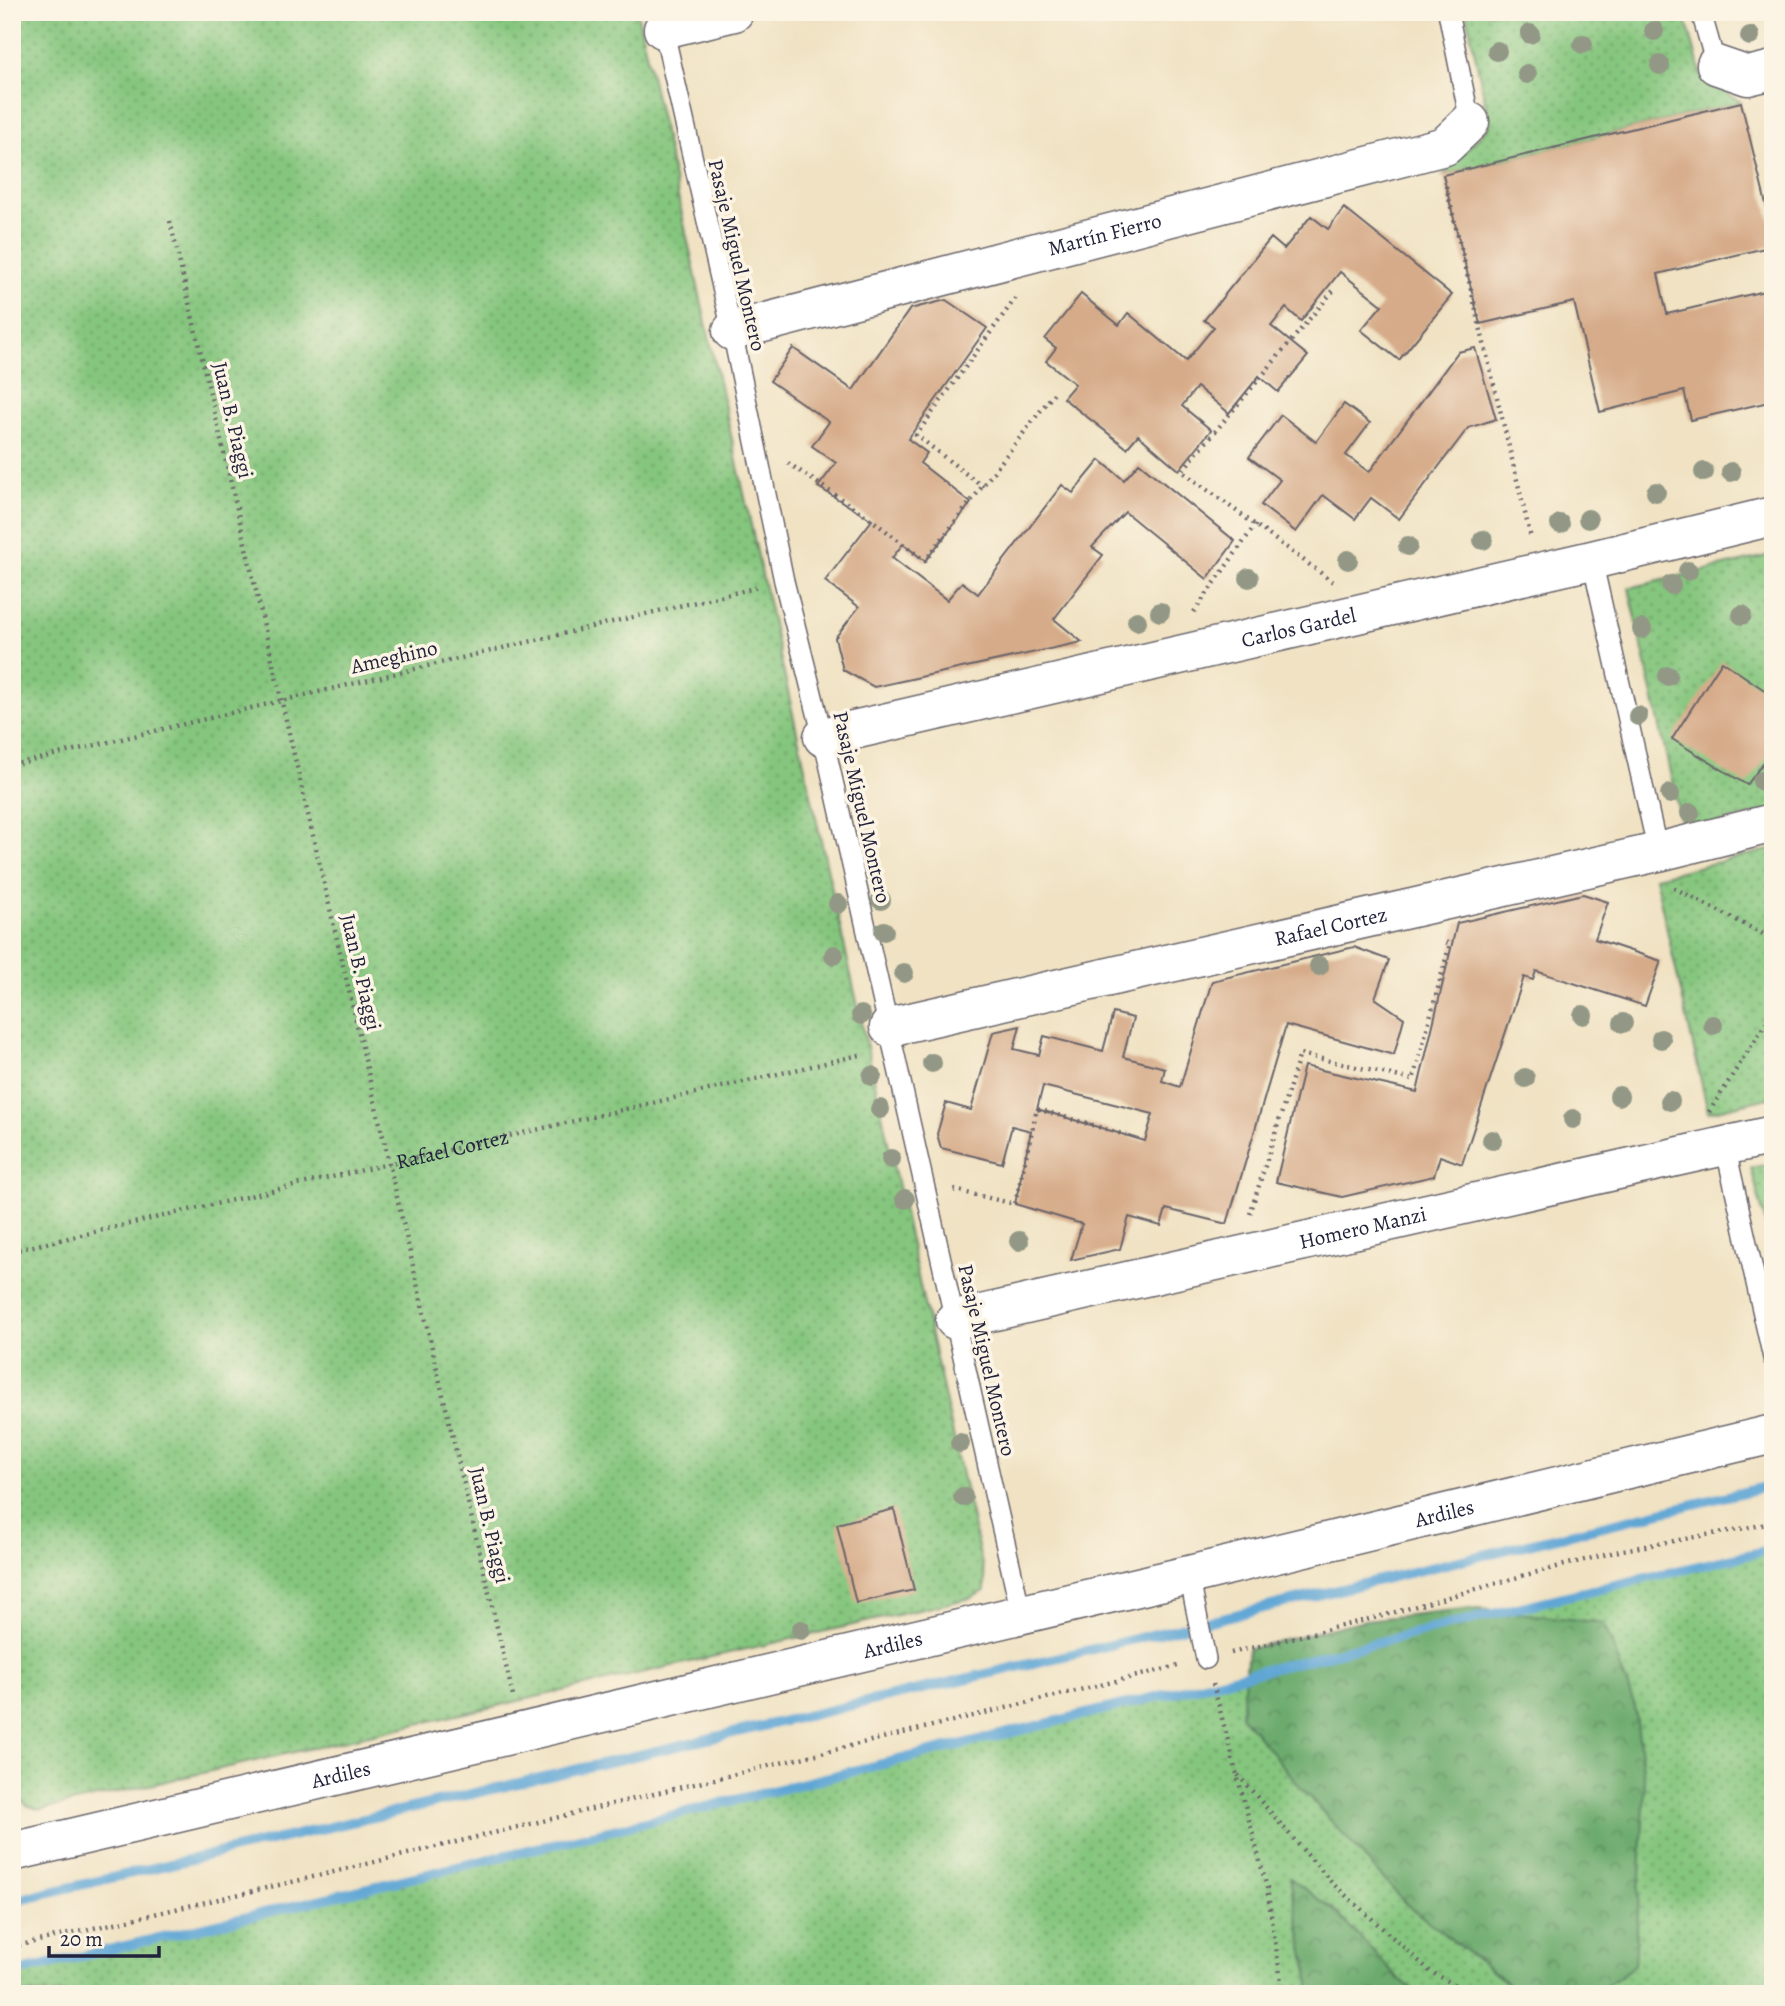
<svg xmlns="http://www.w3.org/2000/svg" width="1785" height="2006" font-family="Alegreya,serif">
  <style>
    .grass { fill: url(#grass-dots); stroke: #54745c; stroke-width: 2 }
    .forest { fill: url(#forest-crowns); stroke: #476654; stroke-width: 2 }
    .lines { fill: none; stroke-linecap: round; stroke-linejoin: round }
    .stream { stroke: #5ea6d5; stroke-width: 10 }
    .building { fill: #d6ab89; fill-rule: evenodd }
    .lane-casing { stroke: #6a656b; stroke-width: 22 }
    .street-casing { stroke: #6a656b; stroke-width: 41 }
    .path { stroke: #6a656b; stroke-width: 4.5; stroke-dasharray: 2 5; stroke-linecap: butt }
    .lane { stroke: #fff; stroke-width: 19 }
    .street { stroke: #fff; stroke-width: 38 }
    .tree { fill: #929885 }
    .labels { text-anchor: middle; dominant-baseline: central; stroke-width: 7; stroke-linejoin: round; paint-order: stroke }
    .street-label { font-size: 21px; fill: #22223b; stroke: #fcf5e5 }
  </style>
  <defs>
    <pattern id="grass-dots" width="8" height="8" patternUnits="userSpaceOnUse" patternTransform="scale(1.75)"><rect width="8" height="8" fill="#85c67e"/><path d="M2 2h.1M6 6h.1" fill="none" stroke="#6ca068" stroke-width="1.8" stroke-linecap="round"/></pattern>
    <pattern id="forest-crowns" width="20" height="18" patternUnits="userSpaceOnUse" patternTransform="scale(1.75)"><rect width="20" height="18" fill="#6cab6d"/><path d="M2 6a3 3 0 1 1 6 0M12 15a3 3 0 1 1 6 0" fill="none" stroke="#588b5b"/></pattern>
  </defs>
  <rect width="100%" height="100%" fill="#fcf5e5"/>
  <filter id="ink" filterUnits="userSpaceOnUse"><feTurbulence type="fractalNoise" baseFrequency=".0143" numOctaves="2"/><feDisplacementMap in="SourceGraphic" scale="14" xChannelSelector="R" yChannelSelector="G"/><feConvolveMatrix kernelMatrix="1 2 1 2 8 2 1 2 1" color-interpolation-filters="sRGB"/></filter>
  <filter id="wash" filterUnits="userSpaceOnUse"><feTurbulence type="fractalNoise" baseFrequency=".00686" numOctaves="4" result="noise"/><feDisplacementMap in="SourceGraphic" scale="28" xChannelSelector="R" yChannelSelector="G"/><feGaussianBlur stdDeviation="1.57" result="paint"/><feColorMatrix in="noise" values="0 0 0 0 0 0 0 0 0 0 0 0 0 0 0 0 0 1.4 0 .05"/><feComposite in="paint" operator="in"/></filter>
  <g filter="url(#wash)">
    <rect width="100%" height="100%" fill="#f0e2c3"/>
    <g class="grass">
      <path d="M12,12H637L985,1578V1591L971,1598L40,1810L26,1805L12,1789Z"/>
      <path d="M1466,12H1684L1702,77L1741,102L1443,175L1490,125Z"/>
      <path d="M1771,555L1773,564V810L1683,831L1629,588Z"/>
      <path d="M1773,849V1097L1708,1112L1655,877Z"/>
      <path d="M1773,1163V1251L1751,1168Z"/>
      <path d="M1773,1549V1994H12V1971L621,1828L1567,1596Z"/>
    </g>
    <g class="forest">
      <path d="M1471,1608L1604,1623L1635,1707L1645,1786L1635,1965L1595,1994H1532L1515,1989L1406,1904L1295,1781L1241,1715L1248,1649L1365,1620Z"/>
      <path d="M1290,1878L1335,1911L1401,1981L1419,1994H1312Z"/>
    </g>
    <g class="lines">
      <g class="stream">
        <path d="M12,1901L1081,1652L1773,1485"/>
        <path d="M12,1973L621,1828L1567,1596L1773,1549"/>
      </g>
    </g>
    <g id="blocks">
      <g class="building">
        <path d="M1741,102L1773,233V246L1658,274L1667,314L1773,289V401L1691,420L1684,391L1600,412L1574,302L1480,324L1443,175Z"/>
        <path d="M1344,208L1452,295L1399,360L1361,330L1382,305L1340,272L1301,321L1286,308L1271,326L1308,356L1278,392L1259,376L1229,413L1197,387L1182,406L1211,430L1179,470L1138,435L1127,448L1063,398L1075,384L1046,361L1056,348L1045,339L1081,294L1119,325L1128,313L1186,361L1214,327L1204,320L1271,238L1284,249L1311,216L1328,229Z"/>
        <path d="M946,300L987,328L908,439L927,453L920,463L971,503L925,561L903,544L892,558L947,600L962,582L978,594L1062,485L1073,493L1100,460L1124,480L1139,463L1235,541L1207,579L1125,512L1092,547L1103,555L1054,619L1082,642L874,687L843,670L835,638L859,607L825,581L872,520L818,487L836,463L812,446L829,422L770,381L793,348L853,390L910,309Z"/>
        <path d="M1475,348L1496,419L1468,428L1399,519L1371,498L1355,519L1323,495L1296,532L1261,505L1280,480L1249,457L1281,415L1316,442L1344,404L1370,423L1346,455L1369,472L1458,352Z"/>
        <path d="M1722,661L1773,696V749L1747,785L1672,739Z"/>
        <path d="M1583,894L1608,902L1595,939L1661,961L1645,1006L1536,971L1533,980L1524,977L1462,1164L1440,1156L1434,1176L1342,1197L1276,1182L1304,1066L1417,1092L1457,923Z"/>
        <path d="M1354,947L1389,960L1375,998L1404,1018L1394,1055L1286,1025L1227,1224L1166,1209L1161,1226L1129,1217L1120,1249L1071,1260L1082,1224L1015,1204L1031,1131L1012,1126L1002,1163L941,1148L937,1134L946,1103L971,1110L993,1032L1020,1026L1014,1049L1039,1055L1044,1036L1103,1051L1113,1013L1133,1018L1123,1057L1165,1068L1162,1081L1180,1087L1212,981ZM1043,1086L1153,1114L1145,1141L1037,1109Z"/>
        <path d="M894,1509L914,1590L856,1603L837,1524Z"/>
      </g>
    </g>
  </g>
  <g filter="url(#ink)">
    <use href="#blocks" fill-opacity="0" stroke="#6a656b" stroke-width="2"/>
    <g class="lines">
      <defs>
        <g id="lane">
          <path d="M1448,12L1470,122"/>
          <path d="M1701,12L1716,65"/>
          <path d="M662,23L732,331L784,581L823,737L1021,1613"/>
          <path d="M1592,560L1658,852"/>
          <path d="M1725,1146L1773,1358"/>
          <path d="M1189,1575L1206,1659"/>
        </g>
        <g id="street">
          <path d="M663,29L734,12"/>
          <path d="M1716,65L1748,76L1773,70"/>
          <path id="s2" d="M732,331L1445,146L1470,122"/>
          <path id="s3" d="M823,737L1592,560L1773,516"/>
          <path id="s4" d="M889,1027L1658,852L1773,823"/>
          <path id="s5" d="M955,1320L1773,1135"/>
          <path id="s6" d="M12,1852L1189,1575L1773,1434"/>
        </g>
      </defs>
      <use href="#lane" class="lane-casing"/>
      <use href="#street" class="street-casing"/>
      <g class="path">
        <path d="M1446,186L1531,538"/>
        <path d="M170,221L513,1696"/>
        <path d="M1333,291L1182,471L1333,582"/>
        <path d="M788,463L872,520L925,561L1055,392"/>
        <path d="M983,487L916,435L1017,296"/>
        <path d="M1194,612L1256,524"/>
        <path d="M12,765L759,587"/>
        <path d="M1674,888L1773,939"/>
        <path d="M1709,1112L1773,1012"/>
        <path d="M954,1190L1015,1204L1037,1109L1126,1135"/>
        <path d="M1250,1214L1300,1054L1413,1080L1450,944L1443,941"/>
        <path id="s1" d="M12,1251L864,1054"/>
        <path d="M1231,1653L1378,1617L1522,1576L1623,1550L1773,1523"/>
        <path d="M1213,1684L1267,1888L1283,1994"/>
        <path d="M1238,1775L1332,1883L1430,1971L1471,1994"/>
        <path d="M12,1947L309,1878L1178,1666"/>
      </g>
      <use href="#lane" class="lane"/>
      <use href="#street" class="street"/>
    </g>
    <g class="tree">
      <circle cx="1654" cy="31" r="10"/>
      <circle cx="1530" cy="34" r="10"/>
      <circle cx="1750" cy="36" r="10"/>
      <circle cx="1583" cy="44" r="10"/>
      <circle cx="1497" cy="51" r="10"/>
      <circle cx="1660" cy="65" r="10"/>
      <circle cx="1527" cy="74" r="10"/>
      <circle cx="1704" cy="472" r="10"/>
      <circle cx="1731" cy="472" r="10"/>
      <circle cx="1656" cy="492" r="10"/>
      <circle cx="1588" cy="519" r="10"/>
      <circle cx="1560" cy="524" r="10"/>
      <circle cx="1483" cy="540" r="10"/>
      <circle cx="1408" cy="546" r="10"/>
      <circle cx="1348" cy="560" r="10"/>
      <circle cx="1688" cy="571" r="10"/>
      <circle cx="1249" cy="578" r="10"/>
      <circle cx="1671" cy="585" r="10"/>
      <circle cx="1160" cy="612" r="10"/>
      <circle cx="1742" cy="615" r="10"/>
      <circle cx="1137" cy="621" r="10"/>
      <circle cx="1642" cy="629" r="10"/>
      <circle cx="1668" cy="676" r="10"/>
      <circle cx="1638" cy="716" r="10"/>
      <circle cx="1762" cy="781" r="10"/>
      <circle cx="1670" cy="794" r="10"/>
      <circle cx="1690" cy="813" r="10"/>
      <circle cx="881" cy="900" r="10"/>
      <circle cx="838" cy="904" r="10"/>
      <circle cx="884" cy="931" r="10"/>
      <circle cx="834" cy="955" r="10"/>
      <circle cx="1319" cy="966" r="10"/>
      <circle cx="904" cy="973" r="10"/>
      <circle cx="861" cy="1015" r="10"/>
      <circle cx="1583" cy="1015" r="10"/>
      <circle cx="1623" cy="1023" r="10"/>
      <circle cx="1713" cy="1025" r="10"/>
      <circle cx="1661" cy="1039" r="10"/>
      <circle cx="932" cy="1063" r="10"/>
      <circle cx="872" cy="1076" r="10"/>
      <circle cx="1525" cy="1078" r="10"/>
      <circle cx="1619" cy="1096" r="10"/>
      <circle cx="1670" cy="1101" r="10"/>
      <circle cx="880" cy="1109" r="10"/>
      <circle cx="1573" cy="1119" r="10"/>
      <circle cx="1492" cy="1140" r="10"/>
      <circle cx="891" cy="1159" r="10"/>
      <circle cx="905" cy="1199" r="10"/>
      <circle cx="1019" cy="1241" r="10"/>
      <circle cx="960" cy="1443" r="10"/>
      <circle cx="963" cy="1497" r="10"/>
      <circle cx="801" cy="1630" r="10"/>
    </g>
  </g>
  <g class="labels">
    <g class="street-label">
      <text stroke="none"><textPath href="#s2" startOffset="385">Martín Fierro</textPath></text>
      <text transform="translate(737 255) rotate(77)">Pasaje Miguel Montero</text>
      <text transform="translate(233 420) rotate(77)">Juan B. Piaggi</text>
      <text stroke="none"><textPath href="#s3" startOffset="488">Carlos Gardel</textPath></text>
      <text transform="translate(394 657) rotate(-13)">Ameghino</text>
      <text transform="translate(862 807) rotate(77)">Pasaje Miguel Montero</text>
      <text stroke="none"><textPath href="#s4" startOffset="453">Rafael Cortez</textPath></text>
      <text transform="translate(361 972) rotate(77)">Juan B. Piaggi</text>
      <text stroke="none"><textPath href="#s1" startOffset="452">Rafael Cortez</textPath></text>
      <text stroke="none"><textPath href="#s5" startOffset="418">Homero Manzi</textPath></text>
      <text transform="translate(987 1360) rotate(77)">Pasaje Miguel Montero</text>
      <text stroke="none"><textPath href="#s6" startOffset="1472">Ardiles</textPath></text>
      <text transform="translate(490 1525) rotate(77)">Juan B. Piaggi</text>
      <text stroke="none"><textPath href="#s6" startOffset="905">Ardiles</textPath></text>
      <text stroke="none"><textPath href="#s6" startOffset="338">Ardiles</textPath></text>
    </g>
  </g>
  <rect width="1785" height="2006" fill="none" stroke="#fcf5e5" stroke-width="42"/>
  <path d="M49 1946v10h110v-10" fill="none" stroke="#22223b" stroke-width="3.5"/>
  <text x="60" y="1946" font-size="21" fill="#22223b" stroke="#fcf5e5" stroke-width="5" paint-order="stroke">20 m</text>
</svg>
